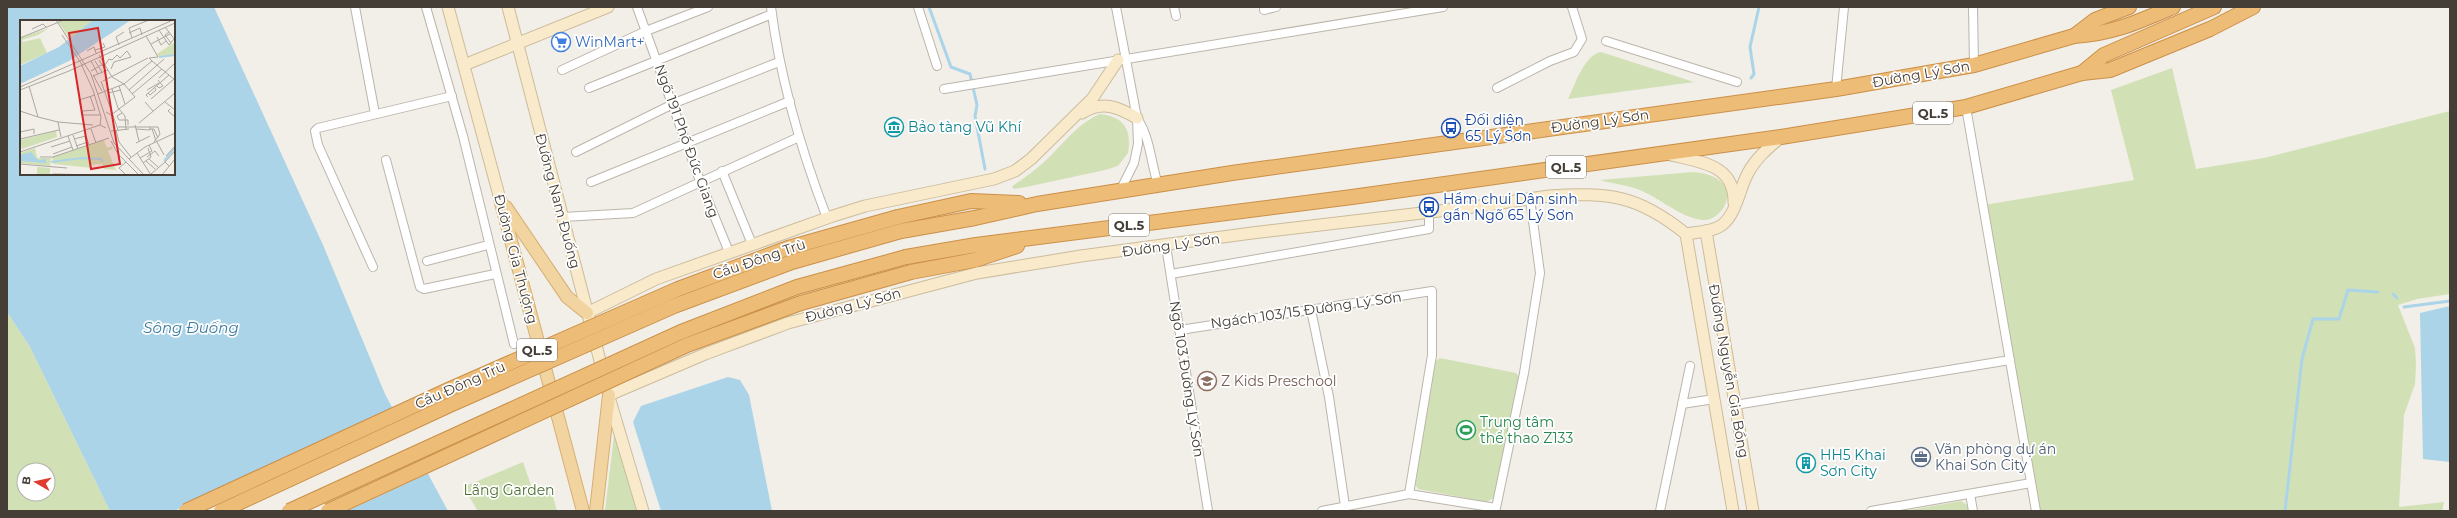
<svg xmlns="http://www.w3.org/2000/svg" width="2457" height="518" font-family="Montserrat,sans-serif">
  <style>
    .green { fill: #d1e1b5; fill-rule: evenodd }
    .water { fill: #abd4e8; fill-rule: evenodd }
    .pier { fill: #f2eee8 }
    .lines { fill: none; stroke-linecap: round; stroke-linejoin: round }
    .stream { stroke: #abd4e8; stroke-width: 3 }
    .street-casing { stroke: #bcb5ab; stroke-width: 10 }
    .secondary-casing { stroke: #ccbc9c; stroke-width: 13 }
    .primary-casing { stroke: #d6af72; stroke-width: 14 }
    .highway-casing { stroke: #cb9048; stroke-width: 16 }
    .street { stroke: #fff; stroke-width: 8 }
    .secondary { stroke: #f8eacb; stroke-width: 11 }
    .primary { stroke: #f2d4a0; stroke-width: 12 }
    .highway { stroke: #edbc77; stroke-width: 14 }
    .highway-bridge-casing { stroke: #cb9048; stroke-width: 16; stroke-linecap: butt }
    .highway-bridge { stroke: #edbc77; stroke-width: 14 }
    .labels { text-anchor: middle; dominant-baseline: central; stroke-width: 3.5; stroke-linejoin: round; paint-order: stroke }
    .shield { fill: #fff; stroke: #7c7873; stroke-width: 1 }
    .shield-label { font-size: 13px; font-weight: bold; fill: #443e37 }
    .shop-label { font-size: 14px; fill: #366cbe; stroke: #fff; text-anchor: start }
    .street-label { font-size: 14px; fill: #443e37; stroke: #fff }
    .transit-label { font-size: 14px; fill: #164399; stroke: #fff; text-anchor: start }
    .culture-label { font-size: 14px; fill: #0d838f; stroke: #fff; text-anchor: start }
    .education-label { font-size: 14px; fill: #785e54; stroke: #fff; text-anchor: start }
    .leisure-label { font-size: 14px; fill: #27864d; stroke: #fff; text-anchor: start }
    .service-label { font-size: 14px; fill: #4e5e75; stroke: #fff; text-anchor: start }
    .park-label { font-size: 14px; fill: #4e6f31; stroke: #fff }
    .water-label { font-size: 15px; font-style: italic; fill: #3b7b9d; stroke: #fff }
    .inset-river { fill: none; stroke: #abd4e8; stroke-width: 2 }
    .inset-road { fill: none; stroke: #aca8a1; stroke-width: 1 }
    .view { fill: #d62828; fill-opacity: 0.15; stroke: #d62828; stroke-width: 2 }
    .inset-edge { fill: none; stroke: #443e37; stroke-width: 2 }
  </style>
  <rect width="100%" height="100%" fill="#f2eee8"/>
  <g class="green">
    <path d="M1601,52L1694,82L1568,99C1575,85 1584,55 1601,52Z"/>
    <path d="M2172,68L2196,169L2264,158L2450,111V294L2417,299L2398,305L2415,348L2416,365L2415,384L2404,415L2399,507L2444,502L2442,511H2037L1984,205L2134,180L2111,90Z"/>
    <path d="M1100,114C1124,117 1132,129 1128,153L1118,166L1105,170L1026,187L1014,189L1012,186C1028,176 1042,165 1055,151C1069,137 1081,122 1100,114Z"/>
    <path d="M1693,172C1703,173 1716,175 1723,184C1734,197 1721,219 1705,220C1684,220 1661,199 1642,191C1629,185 1613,184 1600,180Z"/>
    <path d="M7,312L30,347L110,511H7ZM24,470H48V494H24Z"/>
    <path d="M1440,358L1516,373L1520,379L1498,495L1487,502L1418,489L1413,481L1433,363Z"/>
    <path d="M615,427L640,511H605Z"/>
    <path d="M523,462L535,497L552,493L557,511H478L463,487Z"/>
    <path d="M1961,501L1967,505L1969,511H1904Z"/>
  </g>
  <g class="water">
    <path d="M7,7H214L323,245L385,394L448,511H110L30,347L7,312ZM21,21H174V174H21Z"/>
    <path d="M2450,306V462L2423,459L2420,313Z"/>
    <path d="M728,377L740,380L749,395L772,511H661L633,422L641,406Z"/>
  </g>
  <path class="pier" d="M394,407L429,473L347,511H174Z"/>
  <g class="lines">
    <g class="stream">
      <path d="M929,7L951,67L970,74L977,105L975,116L985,169"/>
      <path d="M1751,78L1754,74L1750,47L1759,7"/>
      <path d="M2393,294L2397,298"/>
      <path d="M2404,307L2450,301"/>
      <path d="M2285,511L2302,359L2313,319H2339L2348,290L2378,292"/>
    </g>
    <defs>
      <g id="street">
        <path d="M355,7L375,114"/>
        <path d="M426,7L463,136L514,344"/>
        <path d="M637,7L700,181L729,252"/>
        <path d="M771,7C780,79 801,150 827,218"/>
        <path d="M918,7L937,66"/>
        <path d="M1116,7L1137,118L1138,144L1134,163L1120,191"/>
        <path d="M1174,7L1176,16"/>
        <path d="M1264,7V10L1276,7"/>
        <path d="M1973,7L1974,65"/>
        <path d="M1606,41L1737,82"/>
        <path d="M562,70L646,31L708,7"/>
        <path d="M589,88L772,14"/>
        <path d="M1497,88L1550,61L1574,52L1582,39L1572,7"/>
        <path d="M944,89L1443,7"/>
        <path d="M1836,89L1844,7"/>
        <path d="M1966,107L2036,511"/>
        <path d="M1137,118C1150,137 1151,163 1158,185"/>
        <path d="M576,152L677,102L779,62"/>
        <path d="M386,160L420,287L424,289L495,274"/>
        <path d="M722,171L752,244"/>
        <path d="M591,182L790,101"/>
        <path d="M563,217L633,213L799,137"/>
        <path d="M1166,246L1208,511"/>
        <path d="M427,261L488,245"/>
        <path d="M373,267L318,145L315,131L318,128L452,96"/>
        <path d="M1171,274L1429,229V212"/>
        <path d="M1311,310L1329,397L1345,506"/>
        <path d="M1180,330L1432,291V355L1409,494"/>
        <path d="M1682,404L1714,399"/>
        <path d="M1735,405L2010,360"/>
        <path d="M1970,494L1973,511"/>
        <path d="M1322,511L1409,494L1496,508L1524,373L1540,273L1530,199"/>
        <path d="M1660,511L1690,366"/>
        <path d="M1871,511L2031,483"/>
      </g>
      <g id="secondary">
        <path d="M448,7L500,199"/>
        <path d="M508,7L604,376"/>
        <path d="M464,65L608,7"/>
        <path d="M1082,113C1102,100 1118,107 1137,118"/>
        <path d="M1667,154C1698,162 1735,163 1734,203"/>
        <path d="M1706,231L1753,511"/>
        <path d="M1686,234L1733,511"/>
        <path d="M587,313L656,279L833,216L865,206L994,179L1015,171L1031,159L1092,99L1118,60"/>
        <path d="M609,395L705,354L788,323L977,273L1081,256L1252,233L1473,207L1549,196C1609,192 1638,195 1686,234C1698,232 1712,232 1722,225C1737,213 1739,189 1748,173C1756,158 1768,148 1781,137"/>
        <path d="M609,397L643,511"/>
      </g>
      <g id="primary">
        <path d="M500,199L583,511"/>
        <path d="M506,207L567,297L587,313"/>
        <path d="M596,511L609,395"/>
      </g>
      <g id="highway">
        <path d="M2074,36C2112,34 2138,22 2173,7"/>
        <path d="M2082,73L2104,55L2214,7"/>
        <path d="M898,217L971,201L1019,203"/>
        <path d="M901,231L975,218L1037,204L1232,173L1836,89L1974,65L2074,36L2095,20L2129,7"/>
        <path d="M906,257L976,245L1352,197L1781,137L1966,107L2082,73L2110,70L2210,29L2253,7"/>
        <path d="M911,272L975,260L1017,246"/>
      </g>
    </defs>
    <use href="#street" class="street-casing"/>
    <use href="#secondary" class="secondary-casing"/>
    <use href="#primary" class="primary-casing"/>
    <use href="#highway" class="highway-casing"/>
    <use href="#street" class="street"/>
    <use href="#secondary" class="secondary"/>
    <use href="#primary" class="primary"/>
    <use href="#highway" class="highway"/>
    <defs>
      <g id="highway-bridge">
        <path d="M186,511L448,390L678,289L788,248L898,217"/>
        <path d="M221,511L452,404L674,306L792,262L901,231"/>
        <path d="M289,511L681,332L797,287L906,257"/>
        <path d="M328,511L687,345L801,303L911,272"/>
      </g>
    </defs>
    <use href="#highway-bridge" class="highway-bridge-casing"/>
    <use href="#highway-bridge" class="highway-bridge"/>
  </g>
  <defs>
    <symbol id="supermarket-ring" viewBox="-11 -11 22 22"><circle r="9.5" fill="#fff" stroke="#3f7fe0" stroke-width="1.5"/><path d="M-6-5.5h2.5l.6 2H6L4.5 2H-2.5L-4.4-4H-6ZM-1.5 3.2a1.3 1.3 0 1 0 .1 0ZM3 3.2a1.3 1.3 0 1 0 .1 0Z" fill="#3f7fe0"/></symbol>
    <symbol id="museum-ring" viewBox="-11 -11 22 22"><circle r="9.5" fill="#fff" stroke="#0f9aa8" stroke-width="1.5"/><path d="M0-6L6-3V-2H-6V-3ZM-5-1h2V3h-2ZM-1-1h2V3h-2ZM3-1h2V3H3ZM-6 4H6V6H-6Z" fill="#0f9aa8"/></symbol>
    <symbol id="bus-ring" viewBox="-11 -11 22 22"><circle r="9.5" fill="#fff" stroke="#1a4fb4" stroke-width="1.5"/><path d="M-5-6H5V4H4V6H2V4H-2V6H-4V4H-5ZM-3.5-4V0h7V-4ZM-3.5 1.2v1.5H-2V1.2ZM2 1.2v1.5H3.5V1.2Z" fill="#1a4fb4"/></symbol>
    <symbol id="school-ring" viewBox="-11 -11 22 22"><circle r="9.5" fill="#fff" stroke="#8d6e63" stroke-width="1.5"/><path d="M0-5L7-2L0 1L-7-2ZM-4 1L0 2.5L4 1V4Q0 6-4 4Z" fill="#8d6e63"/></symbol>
    <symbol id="stadium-ring" viewBox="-11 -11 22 22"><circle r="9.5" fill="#fff" stroke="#2e9e5b" stroke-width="1.5"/><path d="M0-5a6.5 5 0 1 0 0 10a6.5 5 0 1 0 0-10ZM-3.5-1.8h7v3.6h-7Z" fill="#2e9e5b"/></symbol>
    <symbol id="office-ring" viewBox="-11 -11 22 22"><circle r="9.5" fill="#fff" stroke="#5c6f8a" stroke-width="1.5"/><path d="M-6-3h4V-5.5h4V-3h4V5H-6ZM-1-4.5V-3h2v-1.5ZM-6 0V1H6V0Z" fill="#5c6f8a"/></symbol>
    <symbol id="building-ring" viewBox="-11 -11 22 22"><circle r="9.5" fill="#fff" stroke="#0f9aa8" stroke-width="1.5"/><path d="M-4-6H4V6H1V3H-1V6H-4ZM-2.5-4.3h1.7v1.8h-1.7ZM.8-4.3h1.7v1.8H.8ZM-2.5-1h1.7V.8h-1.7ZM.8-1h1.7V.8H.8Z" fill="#0f9aa8"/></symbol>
  </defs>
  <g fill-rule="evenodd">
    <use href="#supermarket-ring" x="550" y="31" width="22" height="22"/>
    <use href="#museum-ring" x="883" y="116" width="22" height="22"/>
    <use href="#bus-ring" x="1440" y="117" width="22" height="22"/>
    <use href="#bus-ring" x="1418" y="196" width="22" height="22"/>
    <use href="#school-ring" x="1196" y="370" width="22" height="22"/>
    <use href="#stadium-ring" x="1455" y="419" width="22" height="22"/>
    <use href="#office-ring" x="1910" y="446" width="22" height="22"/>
    <use href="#building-ring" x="1795" y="452" width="22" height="22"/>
  </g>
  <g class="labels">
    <g class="shield">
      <rect x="1913" y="102" width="40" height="22" rx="3"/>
      <rect x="1546" y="156" width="40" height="22" rx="3"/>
      <rect x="1109" y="214" width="40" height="22" rx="3"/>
      <rect x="517" y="339" width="40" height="22" rx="3"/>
    </g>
    <g class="shield-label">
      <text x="1933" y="113">QL.5</text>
      <text x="1566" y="167">QL.5</text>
      <text x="1129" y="225">QL.5</text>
      <text x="537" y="350">QL.5</text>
    </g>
    <g class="shop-label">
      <text x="575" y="42">WinMart+</text>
    </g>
    <g class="street-label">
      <text transform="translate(1921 74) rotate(-10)">Đường Lý Sơn</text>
      <text transform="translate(1600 121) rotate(-8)">Đường Lý Sơn</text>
      <text transform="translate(687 141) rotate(70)">Ngõ 191 Phố Đức Giang</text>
      <text transform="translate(558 201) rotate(75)">Đường Nam Đuống</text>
      <text transform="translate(1171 245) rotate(-8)">Đường Lý Sơn</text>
      <text transform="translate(516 259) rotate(75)">Đường Gia Thượng</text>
      <text transform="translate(759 259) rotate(-19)">Cầu Đông Trù</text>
      <text transform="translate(853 305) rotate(-15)">Đường Lý Sơn</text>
      <text transform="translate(1306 310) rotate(-8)">Ngách 103/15 Đường Lý Sơn</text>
      <text transform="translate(1729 371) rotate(80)">Đường Nguyễn Gia Bồng</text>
      <text transform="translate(1187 379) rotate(81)">Ngõ 103 Đường Lý Sơn</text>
      <text transform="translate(460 385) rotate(-24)">Cầu Đông Trù</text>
    </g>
    <g class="transit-label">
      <text x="1465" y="120">Đối diện<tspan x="1465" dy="16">65 Lý Sơn</tspan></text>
      <text x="1443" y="199">Hầm chui Dân sinh<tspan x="1443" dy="16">gần Ngõ 65 Lý Sơn</tspan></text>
    </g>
    <g class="culture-label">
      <text x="908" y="127">Bảo tàng Vũ Khí</text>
      <text x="1820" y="455">HH5 Khai<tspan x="1820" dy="16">Sơn City</tspan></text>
    </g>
    <g class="education-label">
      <text x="1221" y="381">Z Kids Preschool</text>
    </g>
    <g class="leisure-label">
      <text x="1480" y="422">Trung tâm<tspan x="1480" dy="16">thể thao Z133</tspan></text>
    </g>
    <g class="service-label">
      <text x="1935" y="449">Văn phòng dự án<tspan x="1935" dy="16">Khai Sơn City</tspan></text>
    </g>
    <g class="park-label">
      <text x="509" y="490">Lãng Garden</text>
    </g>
    <g class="water-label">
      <text x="191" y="327">Sông Đuống</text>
    </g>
  </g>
  <g transform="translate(20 20)">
    <rect width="155" height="155" fill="#f2eee8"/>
    <path d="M45,0H73L50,19L39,3ZM29,8L18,15L2,20L3,22L20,18L27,33L0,45V18ZM155,22V35L138,36L137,34ZM36,111L37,117L2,129L0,120ZM84,120L87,128L92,126L93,129L88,131L96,150L84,149L82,144L71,145L72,148L34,144L32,137ZM15,128L17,138H31L30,146L0,143V133ZM17,147L30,148V154L33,155H17Z" fill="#d1e1b5"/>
    <path d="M73,0H111L49,41L0,64V46L39,27ZM11,132L18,140L26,139V143L0,141V135Z" fill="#abd4e8"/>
    <path class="inset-river" d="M139,37L155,35M144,141L155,128M31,142L62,138L81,139L83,142"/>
    <path class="inset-road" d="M36,0L71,54L94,123L124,155M145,7L155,20M12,9L23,4L26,7M139,10L149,25L154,19M149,12L145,15L151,23M109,13L120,8L122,15M42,15L63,46M126,16L138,37L129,38L132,41M137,17L141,25L146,21M0,18L44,0M112,18L109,8L129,0M131,24L150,14M99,25L96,17L104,12M75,30L85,27L83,23M67,31L74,27L76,33M79,35L92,57L104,64L132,41L155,60M79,40L86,51M71,41L78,54M75,41L82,52M85,45L89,39L92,40L97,35L100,38L107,31L111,37L94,42L91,49M62,46L73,70L81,97L80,105L86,108M71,51L83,44M73,55L82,71M73,56L88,50M139,58L155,43M81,61L98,110M83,61L128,38M99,66L105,84M137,66L139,68L143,66L138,60M0,67L153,0M92,69L98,88L105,96L106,110M0,70L49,51L155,3M109,70L144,39M127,70L139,63M88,73L101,70M128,73L130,75L136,70L135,68M78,74L104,64L115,77L91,95L86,92M112,74L142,49M75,75L59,80L63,95H81M128,77L126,75L149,55M131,79L154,59M125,82L133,91M145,82L155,90M150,89L148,91L155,97M0,91L18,97L9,66M63,91L75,90L70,76M102,93L97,96L99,100H108V105M18,97L38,102L73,105M38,102L41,117M119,103L155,73M115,105L119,121M98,107H138L140,114L134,122M71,109L76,123M116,109L130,110V107M130,109H134L138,118M132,109L136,121M96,110L99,122L111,137M91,111L109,109M0,112L14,109V114M53,115L58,129M48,116L53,130M0,119L39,110M54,119L66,116L69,125M91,121L98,134L119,155M137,122L144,135M116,123L130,116M56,126L68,122M31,127L50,121M0,132L80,105M117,133L131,155M33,134L52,127M146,136L155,126M20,137H33L89,118M127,137L135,131L139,136M120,138L132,131L129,125M109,139L125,127L155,113M129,139L138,147M126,141L135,149M145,142L155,131M123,143L131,137L128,128M0,144L47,148M33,154L77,155M131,154L145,142L149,146M106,155L99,148L106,142M142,155L155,139"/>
    <path class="view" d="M78,8L100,144L71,149L49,13Z"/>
    <rect width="155" height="155" class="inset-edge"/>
  </g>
  <rect width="2457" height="518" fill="none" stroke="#443e37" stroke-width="16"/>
  <g transform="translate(36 482) rotate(279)"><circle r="19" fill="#ffffff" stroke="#b4b2af"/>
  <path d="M0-3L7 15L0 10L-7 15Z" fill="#e13b2f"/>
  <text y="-6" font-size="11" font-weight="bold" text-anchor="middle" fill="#443e37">B</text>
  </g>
</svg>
